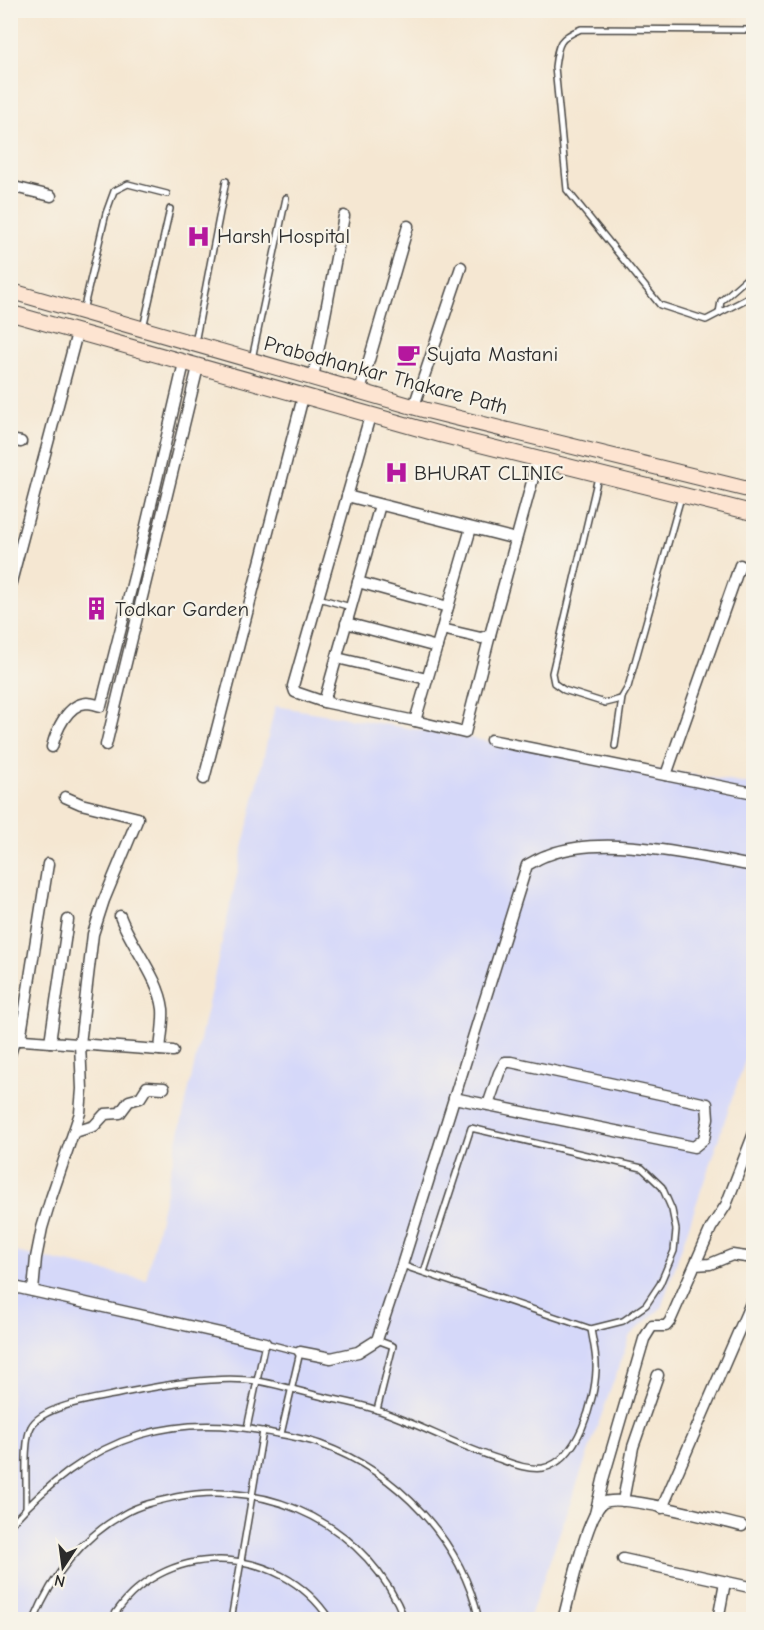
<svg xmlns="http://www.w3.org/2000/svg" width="764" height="1630" font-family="'Comic Neue',sans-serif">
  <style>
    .built { fill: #d5d8f9 }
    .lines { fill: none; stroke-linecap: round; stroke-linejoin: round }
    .service-casing { stroke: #494744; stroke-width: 8 }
    .minor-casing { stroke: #494744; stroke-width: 13 }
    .secondary-casing { stroke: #494744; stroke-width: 17 }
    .service { stroke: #fff; stroke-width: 5 }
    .minor { stroke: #fff; stroke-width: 10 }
    .secondary { stroke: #fde4d1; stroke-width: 15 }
    .labels { text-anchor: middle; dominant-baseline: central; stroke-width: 4.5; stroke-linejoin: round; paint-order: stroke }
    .poi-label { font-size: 21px; fill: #2b2b2b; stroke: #f7f3e8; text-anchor: start }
    .street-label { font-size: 21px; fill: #2b2b2b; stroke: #f7f3e8 }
  </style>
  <rect width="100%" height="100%" fill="#f7f3e8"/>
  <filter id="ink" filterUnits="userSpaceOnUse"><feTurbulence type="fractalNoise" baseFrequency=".0167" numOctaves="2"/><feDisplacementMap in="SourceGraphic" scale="12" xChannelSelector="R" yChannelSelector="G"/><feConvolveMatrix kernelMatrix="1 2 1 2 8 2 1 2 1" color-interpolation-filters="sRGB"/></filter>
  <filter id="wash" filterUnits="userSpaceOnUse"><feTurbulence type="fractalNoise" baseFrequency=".008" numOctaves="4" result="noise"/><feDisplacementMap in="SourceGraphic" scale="24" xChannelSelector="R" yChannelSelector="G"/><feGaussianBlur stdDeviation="1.35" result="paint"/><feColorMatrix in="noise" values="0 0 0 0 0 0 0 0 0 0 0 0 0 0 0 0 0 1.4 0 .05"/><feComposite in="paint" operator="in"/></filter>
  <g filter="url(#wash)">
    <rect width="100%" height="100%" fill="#f5e7d2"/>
    <path class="built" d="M275,706L753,785V1037L661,1308L630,1335L529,1619L11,1620V1251L146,1280Z"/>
  </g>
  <g filter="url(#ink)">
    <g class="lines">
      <defs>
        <g id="service">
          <path d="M754,30L581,29C559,38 558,43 555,67L567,190L660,305L706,320L754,295"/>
          <path d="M83,311L106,213L114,191L128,184L167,194"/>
          <path d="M719,313L721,301L754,272"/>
          <path d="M143,328L170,209"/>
          <path d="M195,343L226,181"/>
          <path d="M252,359L286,198"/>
          <path d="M598,477L552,673L554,683L564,690L605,703L621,699L628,687L681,497"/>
          <path d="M318,598L351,607"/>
          <path d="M615,746L622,698"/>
          <path d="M402,1265L413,1269L591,1329L623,1321L646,1305L660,1284L674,1251L676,1230L672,1210L662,1187L642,1168L471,1128L424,1272"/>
          <path d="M377,1340L393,1346L377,1410"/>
          <path d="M247,1428L265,1343L300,1352L281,1434"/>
          <path d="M26,1508C27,1489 23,1441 31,1427C42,1405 101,1398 123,1393C164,1385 216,1375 258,1381C280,1385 302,1392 324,1397C342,1401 360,1404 377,1410C419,1424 457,1446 499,1459C513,1464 528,1470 543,1468C578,1461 595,1400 596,1370C597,1357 593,1342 591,1329"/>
          <path d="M10,1525C47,1485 87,1451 140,1435C181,1423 224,1423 267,1432C284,1435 303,1438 320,1444C397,1472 461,1539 479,1620"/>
          <path d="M34,1620C52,1576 82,1537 124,1514C139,1505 158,1501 176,1497C271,1478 369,1527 405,1620"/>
          <path d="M111,1620C160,1538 280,1542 330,1620"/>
          <path d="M231,1620L263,1431"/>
        </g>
        <g id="minor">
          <path d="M10,186L51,196"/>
          <path d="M313,378L344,216"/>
          <path d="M360,391L408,226"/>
          <path d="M414,406L461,267"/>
          <path d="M370,416L293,686L295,692L324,702L415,721L442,629L481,638L490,635L538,460"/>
          <path d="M10,440L21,442"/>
          <path d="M347,496L516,539"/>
          <path d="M358,582L448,607L442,629"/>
          <path d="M10,586L77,333"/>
          <path d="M448,607L471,528"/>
          <path d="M346,623L437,647"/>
          <path d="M337,658L427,679"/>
          <path d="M324,702L380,505"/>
          <path d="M415,721L465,733L490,635"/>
          <path d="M491,740L754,793"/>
          <path d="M106,745L198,367"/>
          <path d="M52,747C56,731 67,704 87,703C91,703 97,705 101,706L135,573L184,363"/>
          <path d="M666,775L740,565"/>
          <path d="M204,779L303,397"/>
          <path d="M10,906L11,902"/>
          <path d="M120,916C131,946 159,977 163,1009C164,1022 161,1037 160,1050"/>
          <path d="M10,1039L173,1051"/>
          <path d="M20,1040L48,864"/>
          <path d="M50,1042L68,920"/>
          <path d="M10,1054L15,1039"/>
          <path d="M454,1098L694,1147L704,1139L708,1118L707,1104L511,1062H505L499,1073L488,1105"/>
          <path d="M75,1132L94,1126L105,1114L120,1113L129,1101L140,1098L147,1087L164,1088"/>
          <path d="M695,1265L710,1264L732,1255L746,1257"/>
          <path d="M10,1286L265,1343"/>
          <path d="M33,1291L36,1258L42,1228L51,1198L80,1113L82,1089L80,1044L93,934L104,900L138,818L81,804L65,797"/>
          <path d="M300,1352L331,1358L358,1352L377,1340L402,1265L527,865C534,862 540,857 548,855C605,833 694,856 754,866"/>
          <path d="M623,1501L633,1447L658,1375"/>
          <path d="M662,1508L754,1296"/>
          <path d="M595,1514L604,1476L644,1339L652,1326H666L670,1321L711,1228L726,1205L754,1133"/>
          <path d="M623,1559L754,1588"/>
          <path d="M563,1620C569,1598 587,1514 603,1503C619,1492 719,1521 742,1526"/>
          <path d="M718,1620L725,1582"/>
        </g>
        <g id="secondary">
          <path d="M10,291L425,410L754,491"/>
          <path d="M10,313L442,435L754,513"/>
        </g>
      </defs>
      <use href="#service" class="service-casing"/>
      <use href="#minor" class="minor-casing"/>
      <use href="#secondary" class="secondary-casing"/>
      <use href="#service" class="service"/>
      <use href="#minor" class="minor"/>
      <use href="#secondary" class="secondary"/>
    </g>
  </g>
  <defs>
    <symbol id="hospital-bare" viewBox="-9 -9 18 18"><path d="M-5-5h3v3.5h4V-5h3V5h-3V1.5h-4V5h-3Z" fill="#b5179e" stroke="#f7f3e8" stroke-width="2.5" paint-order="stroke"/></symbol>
    <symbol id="cafe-bare" viewBox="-9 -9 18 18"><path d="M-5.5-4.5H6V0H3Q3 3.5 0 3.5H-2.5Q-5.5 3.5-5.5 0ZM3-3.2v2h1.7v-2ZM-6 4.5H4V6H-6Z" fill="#b5179e" stroke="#f7f3e8" stroke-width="2.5" paint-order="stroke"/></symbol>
    <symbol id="building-bare" viewBox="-9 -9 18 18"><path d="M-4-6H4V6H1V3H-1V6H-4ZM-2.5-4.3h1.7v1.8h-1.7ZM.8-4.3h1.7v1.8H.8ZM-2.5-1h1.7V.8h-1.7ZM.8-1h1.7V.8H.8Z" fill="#b5179e" stroke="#f7f3e8" stroke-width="2.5" paint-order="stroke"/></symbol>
  </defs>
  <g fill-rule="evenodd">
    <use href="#hospital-bare" x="182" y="220" width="33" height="33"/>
    <use href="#cafe-bare" x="392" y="338" width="33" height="33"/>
    <use href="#hospital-bare" x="380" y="456" width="33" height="33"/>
    <use href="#building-bare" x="80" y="592" width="33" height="33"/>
  </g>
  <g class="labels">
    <g class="poi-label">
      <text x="217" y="236">Harsh Hospital</text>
      <text x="427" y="354">Sujata Mastani</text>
      <text x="414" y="473">BHURAT CLINIC</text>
      <text x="115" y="609">Todkar Garden</text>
    </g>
    <g class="street-label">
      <text transform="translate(386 375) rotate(15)">Prabodhankar Thakare Path</text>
    </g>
  </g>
  <rect width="764" height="1630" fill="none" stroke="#f7f3e8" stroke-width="36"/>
  <g transform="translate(63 1567) rotate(193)" stroke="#f7f3e8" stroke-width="4.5" paint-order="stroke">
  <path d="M0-4.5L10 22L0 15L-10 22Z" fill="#2b2b2b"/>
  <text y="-9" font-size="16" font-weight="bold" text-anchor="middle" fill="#2b2b2b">N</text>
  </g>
</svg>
